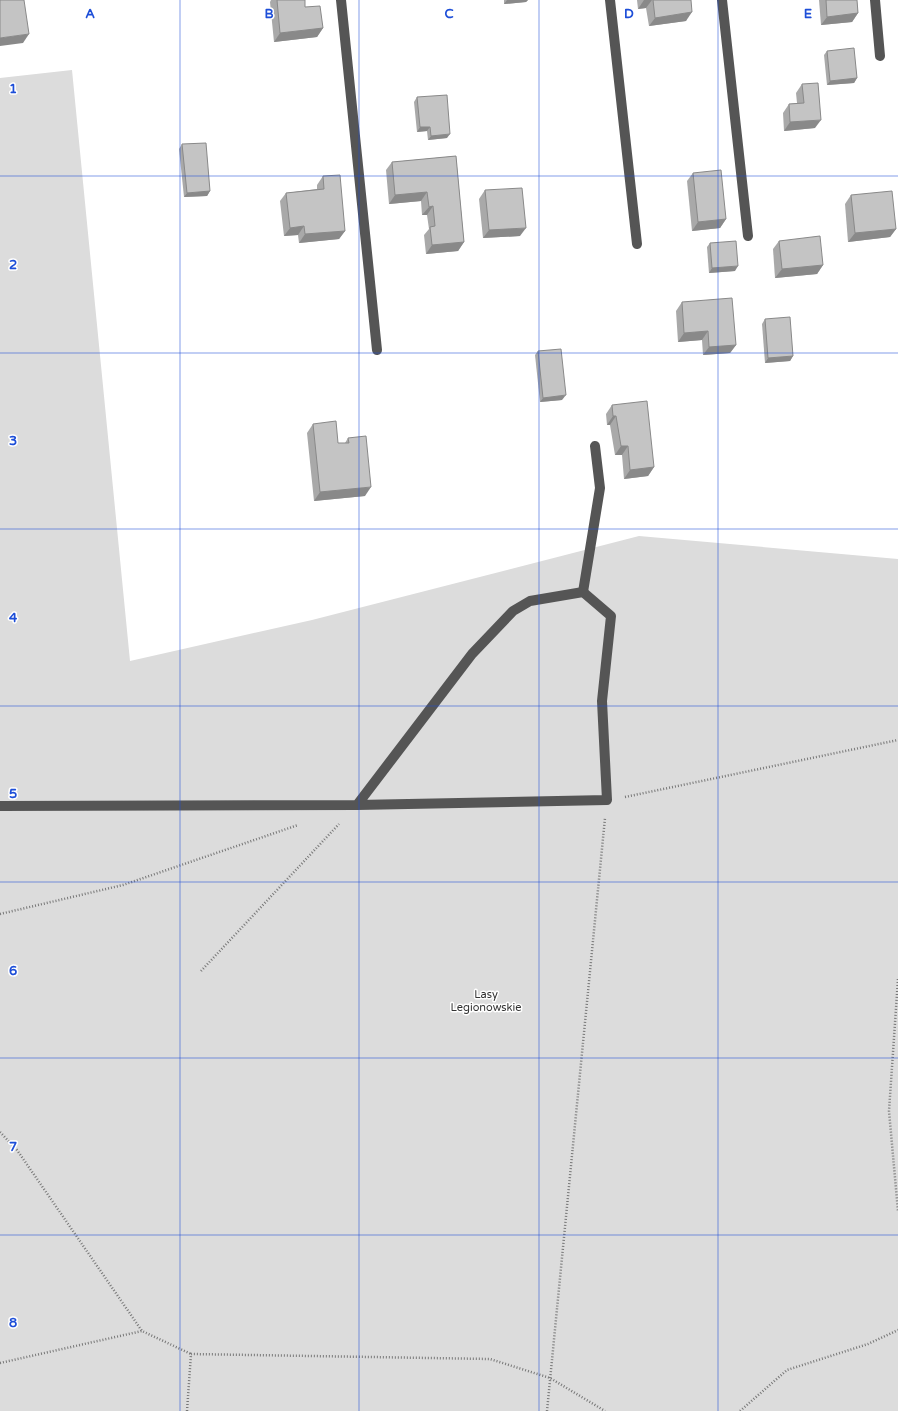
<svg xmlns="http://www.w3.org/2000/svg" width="898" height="1411" font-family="'Varela Round',sans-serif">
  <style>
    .green { fill: #dcdcdc }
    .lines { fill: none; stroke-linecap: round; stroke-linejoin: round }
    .path { stroke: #777; stroke-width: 2.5; stroke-dasharray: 1 2; stroke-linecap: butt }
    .minor { stroke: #555; stroke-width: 10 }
    .wall { fill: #a9a9a9 }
    .shaded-wall { fill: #898989 }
    .building { fill: #c4c4c4; stroke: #898989 }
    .grid { fill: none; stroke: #1d4ed8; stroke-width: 1; stroke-opacity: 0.55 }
    .labels { text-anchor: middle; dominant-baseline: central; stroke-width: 3; stroke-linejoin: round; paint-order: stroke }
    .park-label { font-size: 11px; fill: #333; stroke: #fff }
    .grid-label { font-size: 13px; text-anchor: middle; font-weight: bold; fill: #1d4ed8; stroke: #fff; stroke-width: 3; stroke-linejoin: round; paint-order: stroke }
  </style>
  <rect width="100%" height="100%" fill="#fff"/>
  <path class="green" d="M72,70L130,661L312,620L639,536L898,559V1411H0V78Z"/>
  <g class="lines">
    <g class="path">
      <path d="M625,797L898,740"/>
      <path d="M0,914L123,885L298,825"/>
      <path d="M201,971L339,824"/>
      <path d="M898,979L889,1111L898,1211"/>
      <path d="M0,1132L17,1150L142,1331L191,1354"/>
      <path d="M0,1363L142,1331"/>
      <path d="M187,1411L191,1354L490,1359L550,1378L605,1411"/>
      <path d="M547,1411L605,818"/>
      <path d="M740,1411L787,1370L868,1344L898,1330"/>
    </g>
    <g class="minor">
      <path d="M341,0L377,350"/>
      <path d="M610,0L637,244"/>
      <path d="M722,0L748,236"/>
      <path d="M875,0L880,56"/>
      <path d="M583,592L600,488L595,446"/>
      <path d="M0,806L357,805L607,800L602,701L611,616L583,592L530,601L513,611L472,654L357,805"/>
    </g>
  </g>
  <g class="wall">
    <path d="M271,0H305V7L323,28L317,37L274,42L270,2Z"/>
    <path d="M504,0H528L526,2L504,4Z"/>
    <path d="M637,0H691L686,21L649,26L646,8L638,9Z"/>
    <path d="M819,0H857L858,13L852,22L821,25Z"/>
    <path d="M827,51L857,78L854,83L827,85L824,55Z"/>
    <path d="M802,84L815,128L784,131L783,113L789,104L797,103L796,93Z"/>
    <path d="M417,97L447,138L428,140L427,131L417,132L414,102Z"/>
    <path d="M182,144L210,191L207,196L184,197L179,149Z"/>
    <path d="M456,156L464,242L458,251L426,254L424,235L429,229L427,215H422L421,201L389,204L386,170L392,162Z"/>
    <path d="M693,173L726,219L720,228L692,231L687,181Z"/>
    <path d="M323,176L345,231L339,239L299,243L298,235L284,236L280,201L286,193L317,189V185Z"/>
    <path d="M485,190L520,236L483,238L479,199Z"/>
    <path d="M851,195L896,229L890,237L848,242L845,204Z"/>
    <path d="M779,241L823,265L817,274L775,278L773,249Z"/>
    <path d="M710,243L735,271L709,273L707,247Z"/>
    <path d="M682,302L736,345L730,353L703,355L702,340L678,342L676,311Z"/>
    <path d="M765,319L793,356L790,361L765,363L762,324Z"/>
    <path d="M538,351L562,400L540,402L535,355Z"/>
    <path d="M612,405L654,467L648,476L624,479L622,455H615L610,425H607L606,414Z"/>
    <path d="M313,424L338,443H345L348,438L365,496L314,501L307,433Z"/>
  </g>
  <g class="shaded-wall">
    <path d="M507,0H528L526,2L504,4Z"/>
    <path d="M644,0H652L646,8L638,9Z"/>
    <path d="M692,12L686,21L649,26L655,18Z"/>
    <path d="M858,13L852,22L821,25L827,17Z"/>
    <path d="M323,28L317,37L274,42L280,33Z"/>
    <path d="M29,34L23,43L0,46V38Z"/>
    <path d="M857,78L854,83L827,85L830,81Z"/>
    <path d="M821,120L815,128L784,131L790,122Z"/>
    <path d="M420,127H430L427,131L417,132Z"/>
    <path d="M450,134L447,138L428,140L431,136Z"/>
    <path d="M210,191L207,196L184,197L187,193Z"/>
    <path d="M427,192L421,201L389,204L395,195Z"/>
    <path d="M433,206L427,215H422L429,207Z"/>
    <path d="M726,219L720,228L692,231L698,222Z"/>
    <path d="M304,226L298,235L284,236L290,228Z"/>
    <path d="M526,228L520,236L483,238L489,230Z"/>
    <path d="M896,229L890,237L848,242L855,233Z"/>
    <path d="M345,231L339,239L299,243L305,234Z"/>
    <path d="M464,242L458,251L426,254L432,245Z"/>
    <path d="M823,265L817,274L775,278L782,269Z"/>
    <path d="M738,266L735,271L709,273L712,268Z"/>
    <path d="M708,331L702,340L678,342L684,333Z"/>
    <path d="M736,345L730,353L703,355L709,347Z"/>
    <path d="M793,356L790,361L765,363L768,358Z"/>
    <path d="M566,395L562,400L540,402L543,398Z"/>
    <path d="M613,416H616L610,425H607Z"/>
    <path d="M621,446H628L622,455H615Z"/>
    <path d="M654,467L648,476L624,479L630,470Z"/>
    <path d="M371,487L365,496L314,501L320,492Z"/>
  </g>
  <g class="building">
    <path d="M0,0H24L29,34L0,38Z"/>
    <path d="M277,0H305V7L320,6L323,28L280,33Z"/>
    <path d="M653,0H691L692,12L655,18Z"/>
    <path d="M826,0H857L858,13L827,17Z"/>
    <path d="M854,48L857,78L830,81L827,51Z"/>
    <path d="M818,83L821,120L790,122L789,104L804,103L802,84Z"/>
    <path d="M447,95L450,134L431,136L430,127H420L417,97Z"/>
    <path d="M206,143L210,191L187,193L182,144Z"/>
    <path d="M456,156L464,242L432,245L430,227L435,226L433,206L429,207L427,192L395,195L392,162Z"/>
    <path d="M721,170L726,219L698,222L693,173Z"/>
    <path d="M340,175L345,231L305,234L304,226L290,228L286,193L324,189L323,176Z"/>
    <path d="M522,188L526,228L489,230L485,190Z"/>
    <path d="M892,191L896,229L855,233L851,195Z"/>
    <path d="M820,236L823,265L782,269L779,241Z"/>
    <path d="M736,241L738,266L712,268L710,243Z"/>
    <path d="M732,298L736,345L709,347L708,331L684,333L682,302Z"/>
    <path d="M790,317L793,356L768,358L765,319Z"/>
    <path d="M561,349L566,395L543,398L538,351Z"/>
    <path d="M647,401L654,467L630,470L628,446H621L616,416H613L612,405Z"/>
    <path d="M336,421L338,443H349L348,438L366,436L371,487L320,492L313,424Z"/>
  </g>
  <path class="grid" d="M180,0V1411M359,0V1411M539,0V1411M718,0V1411M0,176H898M0,353H898M0,529H898M0,706H898M0,882H898M0,1058H898M0,1235H898"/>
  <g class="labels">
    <g class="park-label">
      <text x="486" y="994">Lasy<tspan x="486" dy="13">Legionowskie</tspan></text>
    </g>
  </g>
  <g class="grid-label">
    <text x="90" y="18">A</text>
    <text x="269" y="18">B</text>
    <text x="449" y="18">C</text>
    <text x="629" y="18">D</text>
    <text x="808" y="18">E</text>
    <text x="13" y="93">1</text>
    <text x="13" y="269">2</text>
    <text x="13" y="445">3</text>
    <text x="13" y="622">4</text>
    <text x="13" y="798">5</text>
    <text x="13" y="975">6</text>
    <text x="13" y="1151">7</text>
    <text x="13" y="1327">8</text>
  </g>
</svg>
